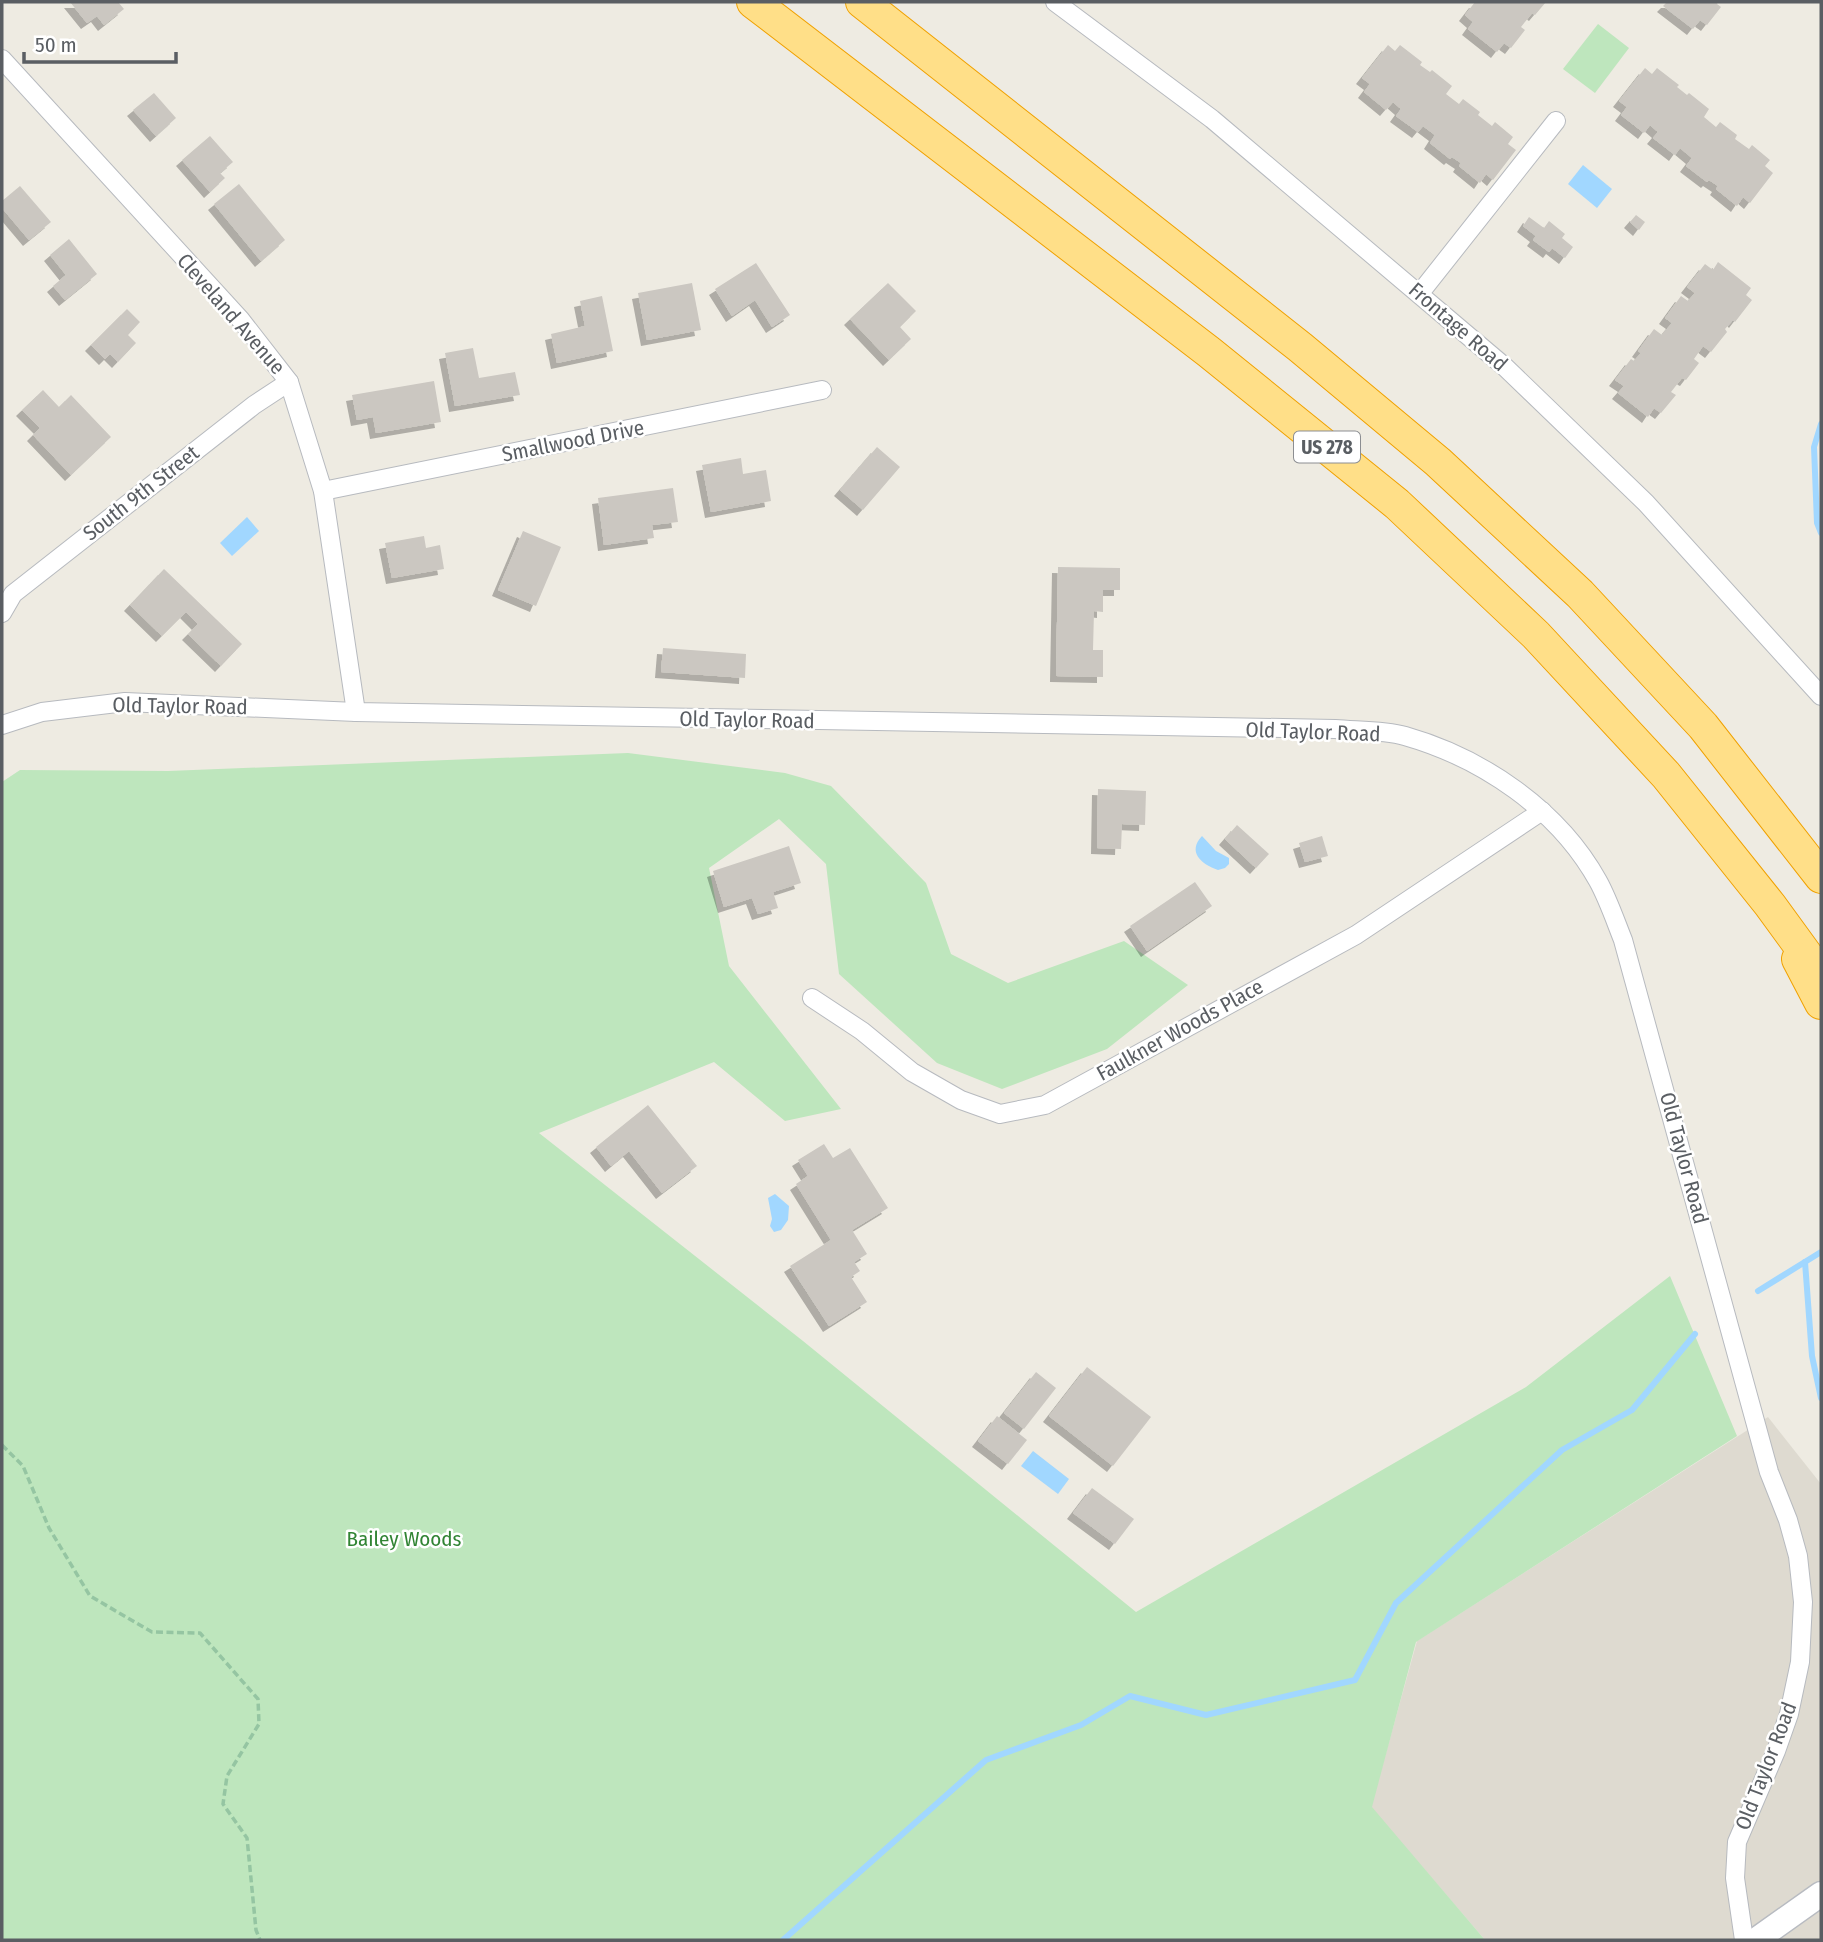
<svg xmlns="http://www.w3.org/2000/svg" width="1823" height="1942" font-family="'Fira Sans Condensed',sans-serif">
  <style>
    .education { fill: #dedad0 }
    .green { fill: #bee6bd }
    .water { fill: #a1d7ff }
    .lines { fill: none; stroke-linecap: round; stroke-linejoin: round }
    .stream { stroke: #a1d7ff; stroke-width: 6 }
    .building { fill: #cbc7c1; filter: url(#shadow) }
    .street-casing { stroke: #b7babf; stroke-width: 20 }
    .secondary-casing { stroke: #b8bbc1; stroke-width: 27 }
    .highway-casing { stroke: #f0a100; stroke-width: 34 }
    .path { stroke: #95c5a2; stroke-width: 3.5; stroke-dasharray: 7 3.5; stroke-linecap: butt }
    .street { stroke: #fff; stroke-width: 18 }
    .secondary { stroke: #fff; stroke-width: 24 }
    .highway { stroke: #ffdf88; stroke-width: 32 }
    .labels { text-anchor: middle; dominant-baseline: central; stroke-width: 5; stroke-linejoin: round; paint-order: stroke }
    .shield { fill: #fff; stroke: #8c8e92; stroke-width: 2 }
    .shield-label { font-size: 19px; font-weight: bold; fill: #5a5e63 }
    .street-label { font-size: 21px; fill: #5a5e63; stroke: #fff }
    .park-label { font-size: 21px; fill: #318434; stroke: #fff }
  </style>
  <defs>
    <filter id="shadow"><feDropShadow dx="-6" dy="6" stdDeviation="0" flood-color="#0004"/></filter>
  </defs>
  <rect width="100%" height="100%" fill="#eeebe2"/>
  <path class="education" d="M1768,1417L1821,1484V1940H1485L1371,1807L1417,1641Z"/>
  <g class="green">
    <path d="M1598,24L1629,48L1595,93L1563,69Z"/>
    <path d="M628,753L785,773L831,786L926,883L951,954L1008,983L1124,941L1188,985L1107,1049L1002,1089L937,1063L839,974L826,864L779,819L709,868L729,966L841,1109L785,1121L714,1062L539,1133L803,1341L1136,1612L1526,1387L1670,1276L1737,1436L1416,1642L1372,1807L1485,1940H2V782L20,770L168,771Z"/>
  </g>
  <g class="water">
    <path d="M1583,165L1612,189L1597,208L1568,184Z"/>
    <path d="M247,517L259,531L232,556L220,543Z"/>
    <path d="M1202,836L1216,851L1229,858V864L1225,868L1218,870C1201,864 1187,852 1202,836Z"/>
    <path d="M775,1194L789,1206L788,1220L781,1230L774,1232L770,1226L772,1219L768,1198Z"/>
    <path d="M1033,1451L1069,1479L1058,1494L1021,1466Z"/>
  </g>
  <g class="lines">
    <g class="stream">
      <path d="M1821,424L1814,447L1817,523L1821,533"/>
      <path d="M1805,1262L1812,1356L1821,1398"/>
      <path d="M1758,1291L1821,1252"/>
      <path d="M783,1940L986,1760L1081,1725L1130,1696L1206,1715L1355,1680L1396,1603L1562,1450L1632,1410L1695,1334"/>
    </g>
  </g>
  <g class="building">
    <path d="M70,2H118L124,9L104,25L97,16L87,23Z"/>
    <path d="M1475,2H1546L1535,15L1532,13L1521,27L1525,30L1511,48L1504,43L1497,52L1468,29L1473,22L1465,15Z"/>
    <path d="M1667,2H1718L1717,4L1721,7L1707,25L1700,20L1693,29L1663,6Z"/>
    <path d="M1388,45L1395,51L1400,45L1422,62L1420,65L1430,72L1432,70L1452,86L1446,94L1459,104L1463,99L1480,112L1478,115L1492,126L1495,122L1513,137L1508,144L1516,150L1493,180L1486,174L1480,183L1459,166L1461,163L1452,157L1450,159L1430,143L1435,135L1423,126L1418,132L1396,116L1401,109L1393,102L1386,110L1364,92L1370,84L1362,78Z"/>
    <path d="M1645,68L1652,74L1657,68L1679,85L1677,87L1687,95L1689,93L1709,109L1704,117L1716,127L1720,122L1737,135L1735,139L1749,149L1752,145L1770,160L1765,166L1773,173L1750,203L1743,197L1737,206L1716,189L1718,186L1709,180L1707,182L1686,166L1692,158L1680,148L1675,155L1653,138L1658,132L1650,125L1644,133L1621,115L1627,107L1619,101Z"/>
    <path d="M154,93L176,118L156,136L133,110Z"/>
    <path d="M210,136L233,162L220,173L225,178L210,192L182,160Z"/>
    <path d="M239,184L285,240L261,261L214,204Z"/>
    <path d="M20,186L51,222L29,240L2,208V201Z"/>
    <path d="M1636,215L1645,222L1639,230L1630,222Z"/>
    <path d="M1529,217L1544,228L1549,221L1565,234L1562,238L1573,247L1565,258L1552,248L1549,252L1533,240L1536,236L1523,226Z"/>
    <path d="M69,239L97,274L65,300L53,286L66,275L50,255Z"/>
    <path d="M1718,262L1751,288L1746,295L1752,300L1735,322L1733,320L1725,329L1727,332L1711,352L1703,346L1694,359L1699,363L1686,380L1682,378L1671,392L1676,395L1661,413L1654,408L1648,417L1618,393L1624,386L1615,380L1631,359L1634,361L1641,353L1638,351L1654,329L1662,335L1672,323L1665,318L1681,296L1688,301L1695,293L1687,287L1705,264L1713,270Z"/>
    <path d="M756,263L790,315L772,327L755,300L732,316L715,289Z"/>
    <path d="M692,283L701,330L647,340L638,293Z"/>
    <path d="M888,283L916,311L900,327L911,339L889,360L850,319Z"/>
    <path d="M602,296L613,351L557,363L551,334L585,326L580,301Z"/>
    <path d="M127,309L140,322L128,335L136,343L118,362L110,354L105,359L91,345Z"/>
    <path d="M473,348L479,378L515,372L520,395L455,406L445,353Z"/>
    <path d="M434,381L441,422L376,433L373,417L357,420L352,395Z"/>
    <path d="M43,390L59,407L71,395L111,437L71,475L33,435L40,428L22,410Z"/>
    <path d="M877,447L900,467L863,510L840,490Z"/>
    <path d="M741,458L743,474L766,470L771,501L711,512L702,465Z"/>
    <path d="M673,488L678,522L652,525L654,538L604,545L598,498Z"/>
    <path d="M523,531L561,547L536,606L498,590Z"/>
    <path d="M424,536L426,548L440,545L444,569L392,578L385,543Z"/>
    <path d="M1058,567L1120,568V590H1103V612L1094,611L1093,650H1103V677L1056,676Z"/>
    <path d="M164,569L242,644L221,666L188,634L198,624L186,612L162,636L130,605Z"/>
    <path d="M663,648L746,654L745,678L661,672Z"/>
    <path d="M1098,789L1146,791L1145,825L1122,824L1121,849L1097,848Z"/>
    <path d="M1237,825L1269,854L1256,868L1225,839Z"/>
    <path d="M1322,836L1328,856L1305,862L1299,843Z"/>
    <path d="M789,846L801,883L773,892L778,908L758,914L752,898L724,907L713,871Z"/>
    <path d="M1195,882L1212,906L1147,951L1130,926Z"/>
    <path d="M648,1105L697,1166L662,1193L629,1151L611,1166L596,1147Z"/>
    <path d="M824,1144L833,1158L850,1148L888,1208L852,1230L867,1254L854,1262L860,1271L851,1277L867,1302L829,1326L790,1266L831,1240L796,1184L808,1176L798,1160Z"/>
    <path d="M1087,1367L1151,1417L1113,1466L1049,1416Z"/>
    <path d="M1036,1372L1056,1388L1024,1429L1004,1413Z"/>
    <path d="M997,1416L1027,1440L1008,1464L978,1441Z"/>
    <path d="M1092,1488L1134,1519L1115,1544L1073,1513Z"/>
  </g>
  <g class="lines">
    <defs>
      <g id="street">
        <path d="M1055,2L1212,119L1505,367L1646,503L1821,696"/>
        <path d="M2,59L240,319L289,382L323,491L356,712"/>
        <path d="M1420,293L1556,121"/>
        <path d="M323,491L822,390"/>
        <path d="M2,613L13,594L254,405L289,382"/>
        <path d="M2,725L42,712L125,702L356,712L1335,729C1357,731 1383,730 1405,736C1482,758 1558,809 1598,881C1608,899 1615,920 1623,940L1769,1472L1788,1520L1798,1556L1803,1602L1800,1662L1789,1714L1776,1751L1737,1842L1735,1878L1744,1940"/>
        <path d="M812,998L862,1031L912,1072L961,1100L1000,1114L1045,1105L1356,935L1542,811"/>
      </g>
      <path id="secondary" d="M1756,1940L1821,1894"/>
      <g id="highway">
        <path d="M753,2L1209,352L1397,504L1536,635L1666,775L1770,905L1821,975"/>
        <path d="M862,2L1300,347L1438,462L1580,594L1703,726L1821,877"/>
        <path d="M1798,959L1821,1003"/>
      </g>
    </defs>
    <use href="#street" class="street-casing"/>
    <use href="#secondary" class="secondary-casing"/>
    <use href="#highway" class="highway-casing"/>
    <path class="path" d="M2,1445L23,1466L49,1528L90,1596L152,1632L200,1633L258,1699L259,1724L227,1776L223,1804L247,1838L256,1930L260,1940"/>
    <use href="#street" class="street"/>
    <use href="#secondary" class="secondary"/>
    <use href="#highway" class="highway"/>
  </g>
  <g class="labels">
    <rect class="shield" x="1294" y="431.5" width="66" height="31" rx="5"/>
    <g class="shield-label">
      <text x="1327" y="447">US 278</text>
    </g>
    <g class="street-label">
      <text transform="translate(231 314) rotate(49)">Cleveland Avenue</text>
      <text transform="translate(1458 327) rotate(41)">Frontage Road</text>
      <text transform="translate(573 441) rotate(-11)">Smallwood Drive</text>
      <text transform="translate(141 493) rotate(-38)">South 9th Street</text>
      <text transform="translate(180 706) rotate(1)">Old Taylor Road</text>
      <text transform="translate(747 720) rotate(1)">Old Taylor Road</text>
      <text transform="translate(1313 732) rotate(2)">Old Taylor Road</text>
      <text transform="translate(1180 1030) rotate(-29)">Faulkner Woods Place</text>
      <text transform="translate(1684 1158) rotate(75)">Old Taylor Road</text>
      <text transform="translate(1766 1766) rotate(-69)">Old Taylor Road</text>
    </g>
    <g class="park-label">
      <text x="404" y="1539">Bailey Woods</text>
    </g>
  </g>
  <rect width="1823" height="1942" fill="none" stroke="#5a5e63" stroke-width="7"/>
  <path d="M24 52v10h152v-10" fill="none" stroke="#5a5e63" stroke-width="3.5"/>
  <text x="35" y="52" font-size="21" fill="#5a5e63" stroke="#ffffff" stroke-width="5" paint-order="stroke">50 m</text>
</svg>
